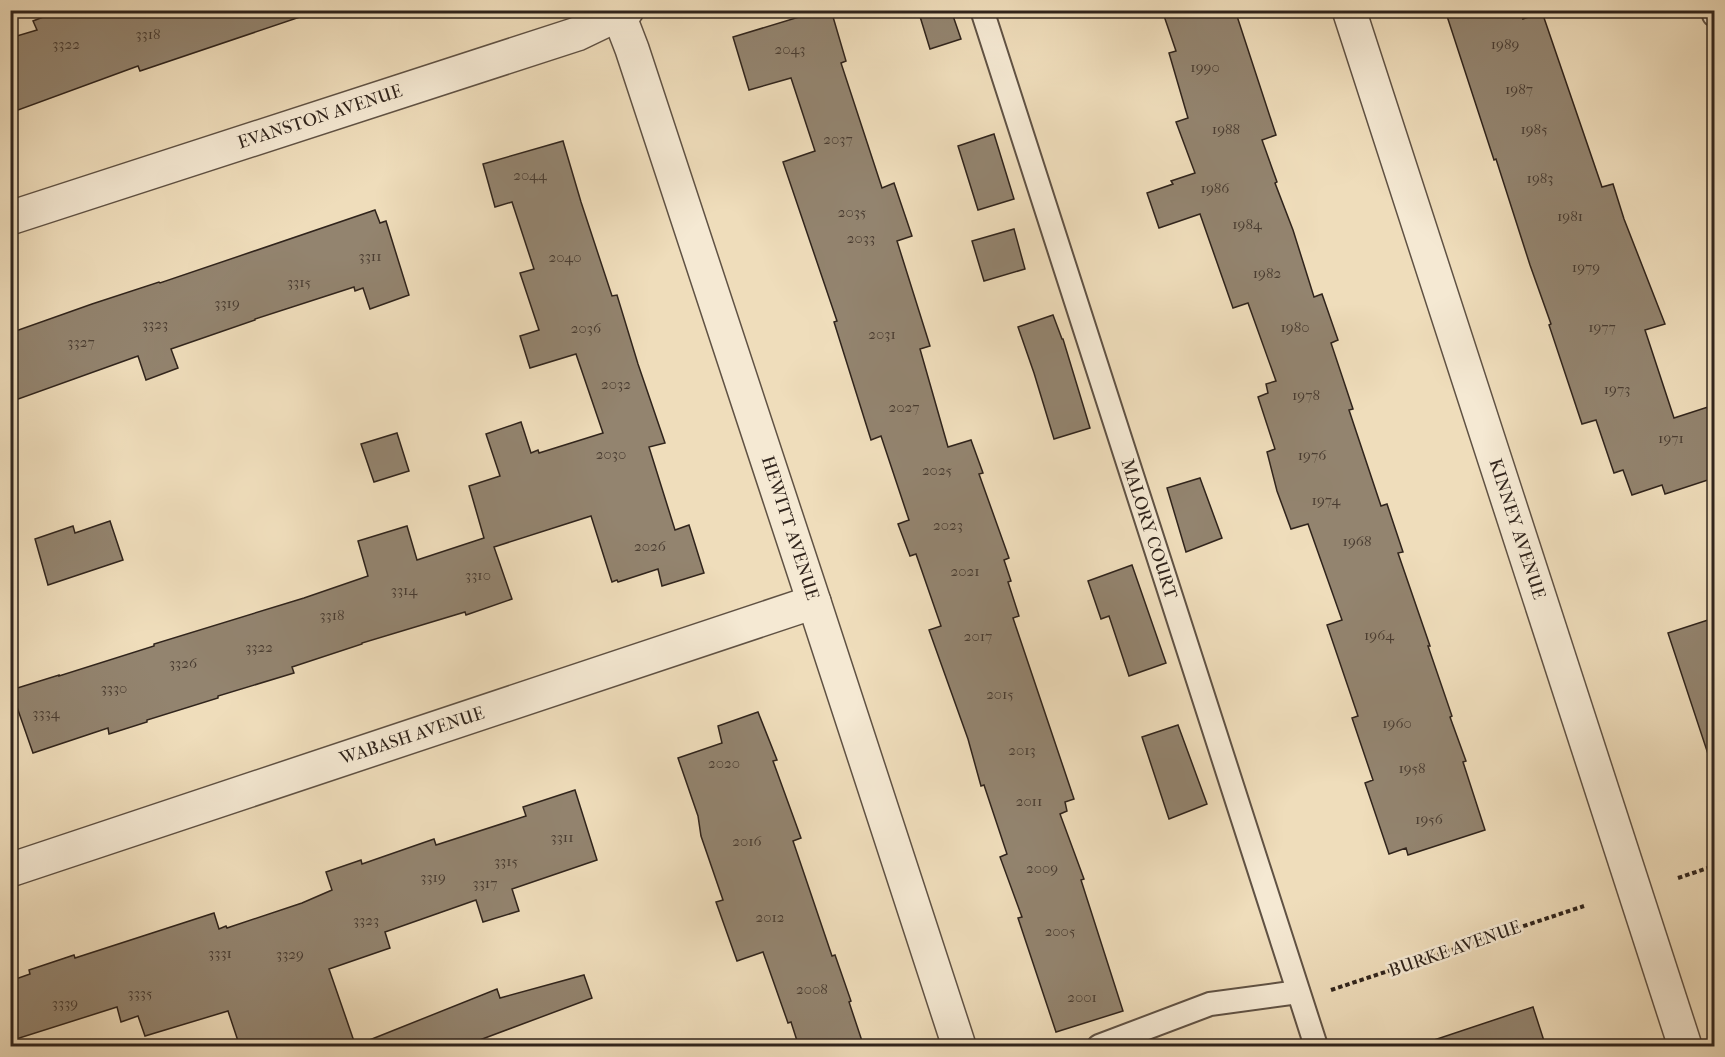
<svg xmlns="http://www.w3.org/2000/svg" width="1725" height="1057" font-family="'IM FELL French Canon',serif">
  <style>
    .building { fill: #93846f; stroke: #30241c; stroke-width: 1.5 }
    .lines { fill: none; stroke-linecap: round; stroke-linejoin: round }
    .lane-casing { stroke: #605244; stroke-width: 26 }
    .street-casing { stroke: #605244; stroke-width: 36 }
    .path { stroke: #30241c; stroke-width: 4; stroke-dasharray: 4.5 3; stroke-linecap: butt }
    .lane { stroke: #f5e9d3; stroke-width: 22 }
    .street { stroke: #f5e9d3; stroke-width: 33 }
    .labels { text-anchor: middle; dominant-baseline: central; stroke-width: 5; stroke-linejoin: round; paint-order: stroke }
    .number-label { font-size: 15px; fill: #493c31 }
    .street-label { font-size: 18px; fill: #30241c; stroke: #f5e9d3 }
  </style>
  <rect width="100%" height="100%" fill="#efddbb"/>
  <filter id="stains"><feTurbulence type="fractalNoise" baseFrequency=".00333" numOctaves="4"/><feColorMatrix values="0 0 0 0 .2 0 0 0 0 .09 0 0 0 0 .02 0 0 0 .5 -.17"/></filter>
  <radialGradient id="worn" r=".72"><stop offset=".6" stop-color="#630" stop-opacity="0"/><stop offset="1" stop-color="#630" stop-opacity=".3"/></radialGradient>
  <g class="building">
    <path d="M61,10H299L300,17L140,71L138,66L10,113V38L37,30L33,21Z"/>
    <path d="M822,10H831L846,61L841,63L882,188L894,183L912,236L897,241L930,346L920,349L948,447L971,440L983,473L979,474L1009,558L1004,560L1011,581L1008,582L1019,616L1013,618L1074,799L1065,802L1067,811L1060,814L1084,879L1081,880L1123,1011L1056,1032L1018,918L1022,917L1000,857L1007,854L984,785L981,786L968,739L929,630L941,626L916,554L910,556L898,524L909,520L881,436L871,440L834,322L837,321L783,162L815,151L791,78L749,90L733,37Z"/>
    <path d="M918,10H951L961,39L930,49Z"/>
    <path d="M1162,10H1235L1276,135L1262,140L1277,182L1275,183L1293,230L1314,297L1322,294L1338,340L1331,343L1353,409L1349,410L1381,506L1387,504L1403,552L1398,553L1430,646H1428L1452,716L1450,717L1466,761L1463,762L1485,830L1408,855L1406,848L1389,854L1365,783L1373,780L1352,718L1358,716L1327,625L1342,620L1308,524L1291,529L1277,491L1267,452L1275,449L1258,397L1268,393L1266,384L1276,381L1248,303L1233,308L1200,214L1159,228L1147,193L1173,184L1171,181L1195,173L1176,122L1188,118L1169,53L1176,51Z"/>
    <path d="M1445,10H1523V19L1542,12L1602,187L1613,184L1624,219L1665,324L1645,330L1674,418L1714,405V478L1665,494L1662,485L1632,495L1623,470L1614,473L1596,420L1582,424L1549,325L1551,324L1530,265L1496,159L1494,160Z"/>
    <path d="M994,134L1014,199L978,210L958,146Z"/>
    <path d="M563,141L581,202L612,296L617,295L638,364L665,443L649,447L675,530L689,525L704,573L662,586L658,569L618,582L617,580L612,582L591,516L494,547L512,599L466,615L465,612L362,643V644L292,667L294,673L218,696V698L147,720V722L109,734L108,728L33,753L11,690L59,675V676L154,646V644L304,598L368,576L358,541L407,526L417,560L484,538L469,486L500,476L486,434L521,422L531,453L538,450L539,453L603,433L576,354L530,368L520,336L539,330L520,273L534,269L512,202L495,207L483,164Z"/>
    <path d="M375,210L380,223L386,221L409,295L370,309L363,288L355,291L354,287L255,319V320L171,349L178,368L146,380L138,356L10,402V333L92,304L159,282L160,283Z"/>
    <path d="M1014,229L1025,269L984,281L972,241Z"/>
    <path d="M1053,315L1062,339H1063L1090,428L1054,439L1034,373L1018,327Z"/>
    <path d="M397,433L409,471L374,482L361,444Z"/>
    <path d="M1200,478L1222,538L1186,552L1167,488Z"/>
    <path d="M110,521L123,560L48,585L35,539L73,526L75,533Z"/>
    <path d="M1132,565L1166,663L1129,676L1109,616L1101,619L1088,581Z"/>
    <path d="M1714,618V753L1708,754L1668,633Z"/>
    <path d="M758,712L777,760L773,761L801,838L793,841L832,956L835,955L851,1001L849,1002L864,1047H799L791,1022L788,1023L763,952L737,961L716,902L723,900L701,836L698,816L678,758L722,743L718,726Z"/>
    <path d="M1178,725L1207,804L1169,819L1142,737Z"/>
    <path d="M575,790L597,860L512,889L519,911L483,922L476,900L385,932L390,948L329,969L356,1047H240L228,1011L145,1036L138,1016L121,1022L117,1007L10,1041V981L30,974L29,970L74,955L75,958L214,913L219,929L226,926L227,928L302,903L332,890L326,872L361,860L362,864L434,839L436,845L526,816L523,807Z"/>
    <path d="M584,975L592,998L461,1047H358L357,1045L497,989L500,998Z"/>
    <path d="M1533,1007L1546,1047H1435L1434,1040Z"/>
  </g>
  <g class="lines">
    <defs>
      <g id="lane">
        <path d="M982,10L1316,1046"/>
        <path d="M1713,10L1714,15"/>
        <path d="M1099,1046L1210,1004L1298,992"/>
      </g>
      <g id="street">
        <path d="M617,10L632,49L814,602L959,1046"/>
        <path d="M1349,10L1685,1046"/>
        <path d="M10,218L577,34L627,10"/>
        <path d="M10,870L814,602"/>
      </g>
    </defs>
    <use href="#lane" class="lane-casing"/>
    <use href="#street" class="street-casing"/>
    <g class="path">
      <path d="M1678,878L1714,866"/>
      <path d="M1331,990L1584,906"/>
    </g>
    <use href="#lane" class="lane"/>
    <use href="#street" class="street"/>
  </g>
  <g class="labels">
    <g class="number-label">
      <text x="148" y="34">3318</text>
      <text x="66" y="44">3322</text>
      <text x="1505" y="44">1989</text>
      <text x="790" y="49">2043</text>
      <text x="1205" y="67">1990</text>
      <text x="1519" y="89">1987</text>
      <text x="1226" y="129">1988</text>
      <text x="1534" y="129">1985</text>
      <text x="838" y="139">2037</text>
      <text x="530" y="175">2044</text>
      <text x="1540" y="178">1983</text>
      <text x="1215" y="188">1986</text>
      <text x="852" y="212">2035</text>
      <text x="1570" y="216">1981</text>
      <text x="1247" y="224">1984</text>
      <text x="861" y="238">2033</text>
      <text x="370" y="256">3311</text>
      <text x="565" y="257">2040</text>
      <text x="1586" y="267">1979</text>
      <text x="1267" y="273">1982</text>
      <text x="299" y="282">3315</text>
      <text x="227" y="303">3319</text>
      <text x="155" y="324">3323</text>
      <text x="1295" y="327">1980</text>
      <text x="1602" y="327">1977</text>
      <text x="586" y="328">2036</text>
      <text x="882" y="334">2031</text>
      <text x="81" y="342">3327</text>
      <text x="616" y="384">2032</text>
      <text x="1617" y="389">1973</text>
      <text x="1306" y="395">1978</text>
      <text x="904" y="407">2027</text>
      <text x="1671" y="438">1971</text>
      <text x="611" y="454">2030</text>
      <text x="1312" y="455">1976</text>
      <text x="937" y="470">2025</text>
      <text x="1326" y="500">1974</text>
      <text x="948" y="525">2023</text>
      <text x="1357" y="541">1968</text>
      <text x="650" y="546">2026</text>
      <text x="965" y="571">2021</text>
      <text x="478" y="575">3310</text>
      <text x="404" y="590">3314</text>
      <text x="332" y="615">3318</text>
      <text x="1379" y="635">1964</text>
      <text x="978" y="636">2017</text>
      <text x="259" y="647">3322</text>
      <text x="183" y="663">3326</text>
      <text x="114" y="688">3330</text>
      <text x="1000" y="694">2015</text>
      <text x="46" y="713">3334</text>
      <text x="1397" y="723">1960</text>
      <text x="1022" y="750">2013</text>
      <text x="724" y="763">2020</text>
      <text x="1412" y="768">1958</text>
      <text x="1029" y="801">2011</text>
      <text x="1429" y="819">1956</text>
      <text x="562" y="837">3311</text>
      <text x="747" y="841">2016</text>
      <text x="506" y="861">3315</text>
      <text x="1042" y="868">2009</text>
      <text x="433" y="877">3319</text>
      <text x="485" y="883">3317</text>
      <text x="770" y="917">2012</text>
      <text x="366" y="920">3323</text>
      <text x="1060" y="931">2005</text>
      <text x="220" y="953">3331</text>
      <text x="290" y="954">3329</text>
      <text x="812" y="989">2008</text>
      <text x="140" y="993">3335</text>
      <text x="1082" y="997">2001</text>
      <text x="65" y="1003">3339</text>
    </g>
    <g class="street-label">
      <text transform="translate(320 117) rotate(-18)">EVANSTON AVENUE</text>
      <text transform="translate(790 528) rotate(72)">HEWITT AVENUE</text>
      <text transform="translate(1149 529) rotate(72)">MALORY COURT</text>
      <text transform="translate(1517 529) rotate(72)">KINNEY AVENUE</text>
      <text transform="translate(412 736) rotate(-18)">WABASH AVENUE</text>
      <text transform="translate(1455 949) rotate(-19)">BURKE AVENUE</text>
    </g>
  </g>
  <rect width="1725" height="1057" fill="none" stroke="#efddbb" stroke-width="36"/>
  <rect x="12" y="12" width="1701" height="1033" fill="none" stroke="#30241c" stroke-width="3"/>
  <rect x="18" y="18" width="1689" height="1021" fill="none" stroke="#30241c" stroke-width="1.5"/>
  <rect width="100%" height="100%" filter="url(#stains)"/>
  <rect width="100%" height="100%" fill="url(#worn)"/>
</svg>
